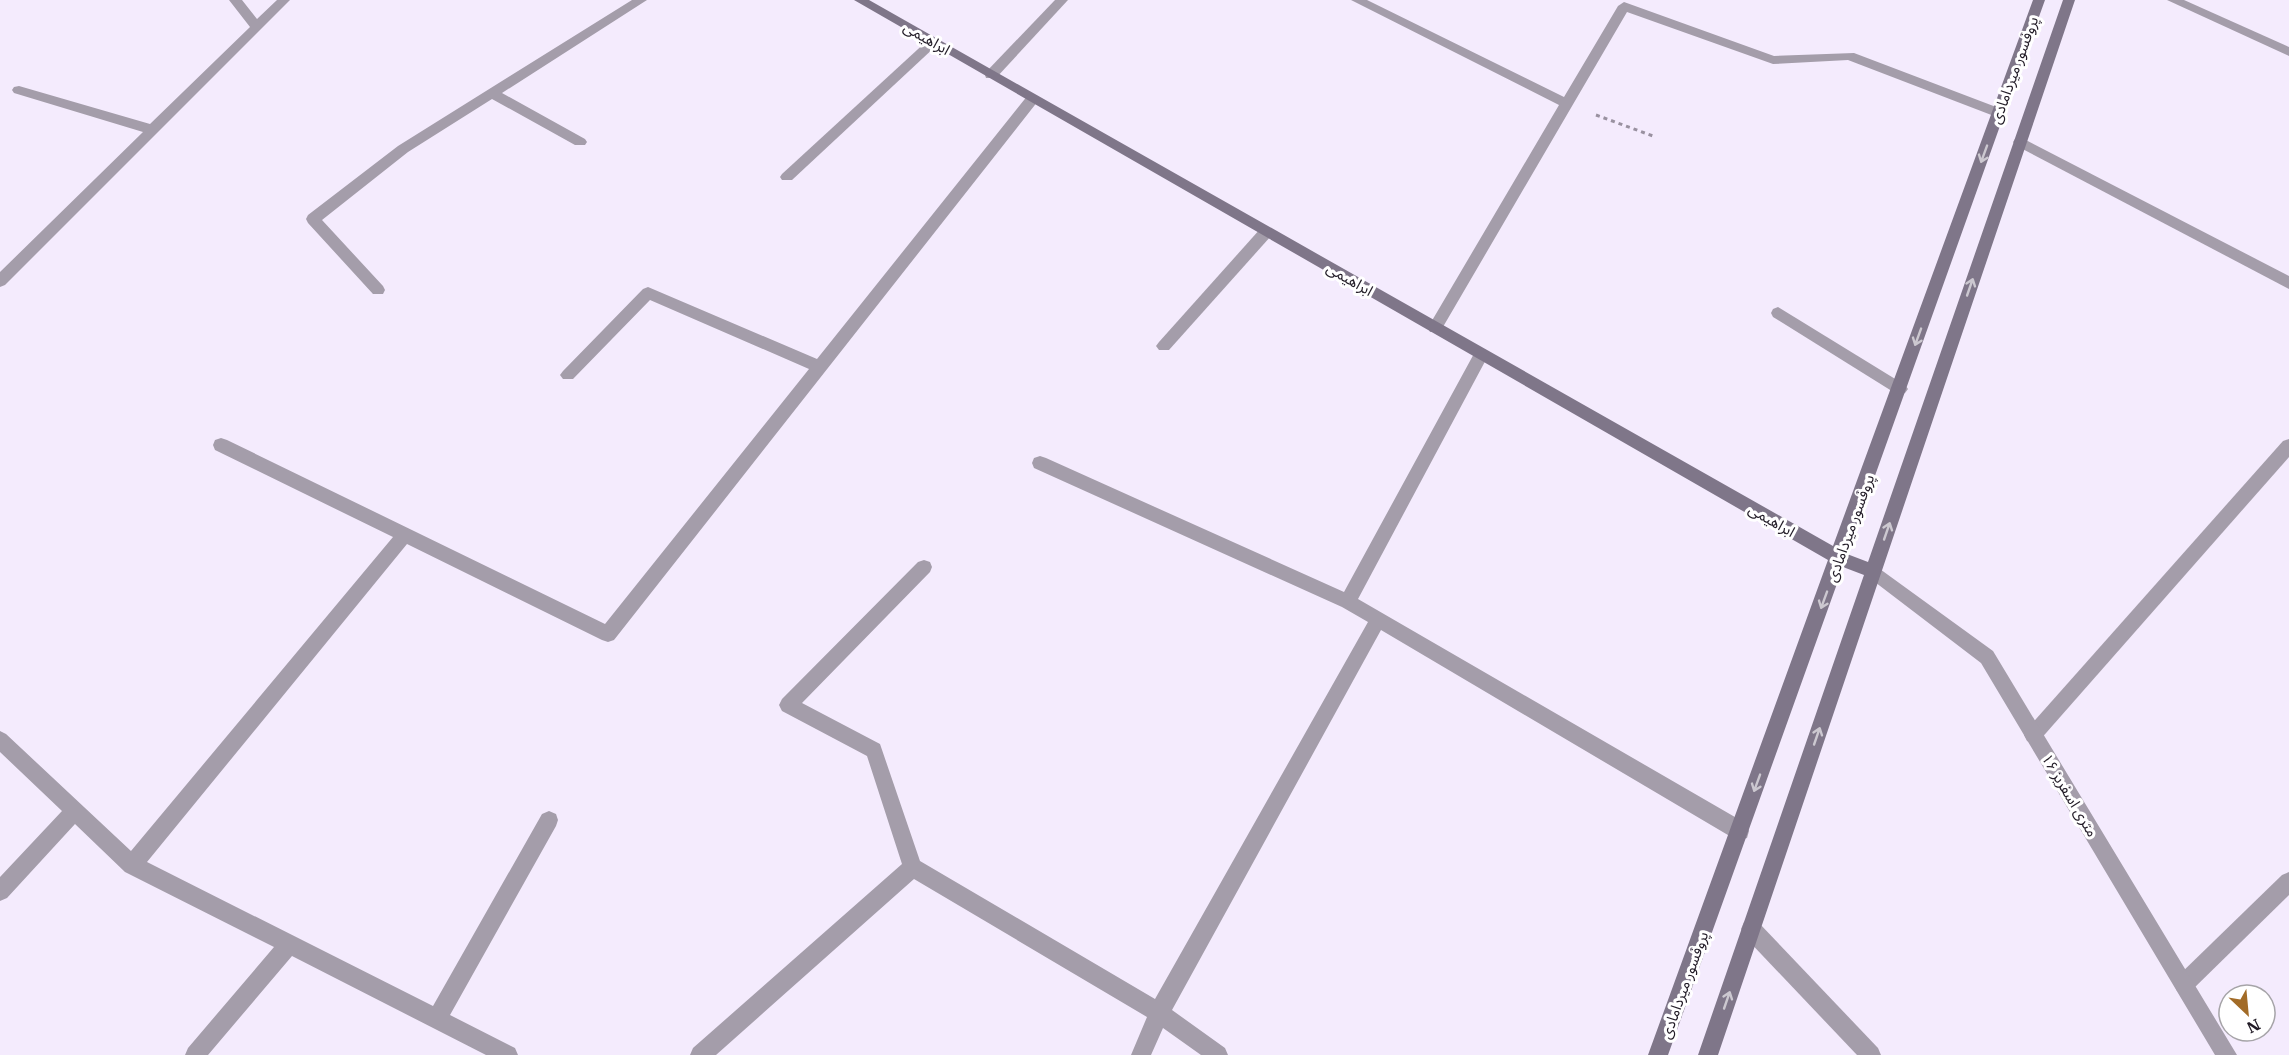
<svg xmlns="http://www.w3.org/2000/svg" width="2289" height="1055" font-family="'IBM Plex Serif','Noto Sans Arabic',serif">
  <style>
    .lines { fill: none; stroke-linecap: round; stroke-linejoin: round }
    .path { stroke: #9991a0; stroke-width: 3; stroke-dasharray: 4 4; stroke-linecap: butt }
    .minor { fill: #a49daa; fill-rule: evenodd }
    .tertiary { fill: #a49daa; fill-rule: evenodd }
    .secondary { fill: #7f7689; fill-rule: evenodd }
    .oneway { stroke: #ccc8d0 }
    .labels { text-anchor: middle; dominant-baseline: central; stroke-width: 6; stroke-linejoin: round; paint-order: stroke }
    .street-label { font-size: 15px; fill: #211b26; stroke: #fff }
  </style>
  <rect width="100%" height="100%" fill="#f4ebfd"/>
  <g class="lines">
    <path class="path" d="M1596,115L1653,136"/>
    <g class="minor">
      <path d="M229,0H242L257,19L277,0H290L5,285L0,287V272L143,132L14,93L12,90L14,87L19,86L150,124L250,27Z"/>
      <path d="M632,0H647L502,93L585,139L587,142L585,145H575L492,99L408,152L322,220L383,286L385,290L383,294H373L308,223L306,219L308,215L398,146Z"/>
      <path d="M1055,0H1068L996,78H986L985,75L986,72Z"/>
      <path d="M1351,0H1367L1564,97L1618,6L1624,2L1774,56L1854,53L2004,110L2006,113L2004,116H1994L1848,60L1773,64L1627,12L1440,332H1430L1428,328L1430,324L1559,105Z"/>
      <path d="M2167,0H2184L2289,47V56Z"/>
      <path d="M933,38L937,39L939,42L937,45L792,180H782L780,177L782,174L929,39Z"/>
      <path d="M1033,94L1040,98L1038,101L614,640L608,642L602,640L407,544L147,862L433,1006L542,814L549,811L556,814L558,820L556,826L450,1015L515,1048L518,1055H486L292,956L208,1055H185L188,1048L274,947L125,872L75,824L7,898L0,901V877L62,811L0,752V731L6,734L131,851L393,537L215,450L213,445L215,440L221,438L227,440L605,624L809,369L650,300L573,379H563L560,375L563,371L643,289L648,287L817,359L1028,95Z"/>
      <path d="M2020,137L2289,276V289L2015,145L2013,142L2015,139Z"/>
      <path d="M1266,227L1273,232L1271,236L1169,350H1159L1156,346L1159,342L1261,228Z"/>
      <path d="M1778,307L1905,385L1908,389L1905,393L1900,395L1895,393L1773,317L1771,313L1773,309Z"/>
      <path d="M1481,348L1486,350L1489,354L1358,599L1747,824L1749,831L1747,838L1740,840L1733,838L1381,630L1172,1010L1225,1048L1228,1055H1201L1163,1028L1151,1055H1131L1147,1017L914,879L716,1055H690L693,1048L902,864L867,756L782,711L779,705L782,699L918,562L924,560L930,562L932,567L930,572L802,703L880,744L920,861L1155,999L1368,622L1342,607L1034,468L1032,463L1034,458L1040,456L1046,458L1344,592L1476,350Z"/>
      <path d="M2289,439V457L2039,741L2033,744L2027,741L2024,735L2027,729L2283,441Z"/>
      <path d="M2289,872V895L2191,991L2184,994L2177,991L2174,984L2177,977L2282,875Z"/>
      <path d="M1751,919L1758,922L1878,1048L1881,1055H1857L1744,936L1741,929L1744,922Z"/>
    </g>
    <path class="tertiary" d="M1873,564L1993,651L2237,1055H2215L1981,663L1867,576L1865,571L1867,566Z"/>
    <path class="secondary" d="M854,0H869L1833,546L2033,0H2045L1847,554L1868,562L2063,0H2075L1718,1055H1698L1864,575L1843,567L1668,1055H1648L1828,560Z"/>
  </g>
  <defs><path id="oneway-shaft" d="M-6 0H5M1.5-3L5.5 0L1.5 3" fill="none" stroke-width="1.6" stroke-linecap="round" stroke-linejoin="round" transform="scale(1.5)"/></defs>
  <g class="oneway">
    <use href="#oneway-shaft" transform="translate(1984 154) rotate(110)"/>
    <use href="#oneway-shaft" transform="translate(1970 287) rotate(-71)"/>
    <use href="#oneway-shaft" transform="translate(1918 337) rotate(110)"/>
    <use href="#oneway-shaft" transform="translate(1887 531) rotate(-71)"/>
    <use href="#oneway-shaft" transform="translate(1824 600) rotate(110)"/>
    <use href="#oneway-shaft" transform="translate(1817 736) rotate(-71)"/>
    <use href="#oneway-shaft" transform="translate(1757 783) rotate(110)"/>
    <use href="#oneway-shaft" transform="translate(1727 1000) rotate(-71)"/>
  </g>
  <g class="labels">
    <g class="street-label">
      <text transform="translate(927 38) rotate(30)">ابراهیمی</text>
      <text transform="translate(2014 70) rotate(-70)">پروفسور میردامادی</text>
      <text transform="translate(1350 279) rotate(30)">ابراهیمی</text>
      <text transform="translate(1772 520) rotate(30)">ابراهیمی</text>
      <text transform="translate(1850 528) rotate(-70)">پروفسور میردامادی</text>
      <text transform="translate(2070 795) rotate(59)">۱۶ متری اسفریز</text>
      <text transform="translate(1684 985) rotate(-70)">پروفسور میردامادی</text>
    </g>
  </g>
  <g transform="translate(2247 1013) rotate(154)"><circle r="28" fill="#ffffff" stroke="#a6a4a8" stroke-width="1.5"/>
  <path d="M0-4.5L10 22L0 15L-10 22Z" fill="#a26b27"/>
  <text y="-9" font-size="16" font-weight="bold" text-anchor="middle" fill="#211b26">N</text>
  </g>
</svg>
